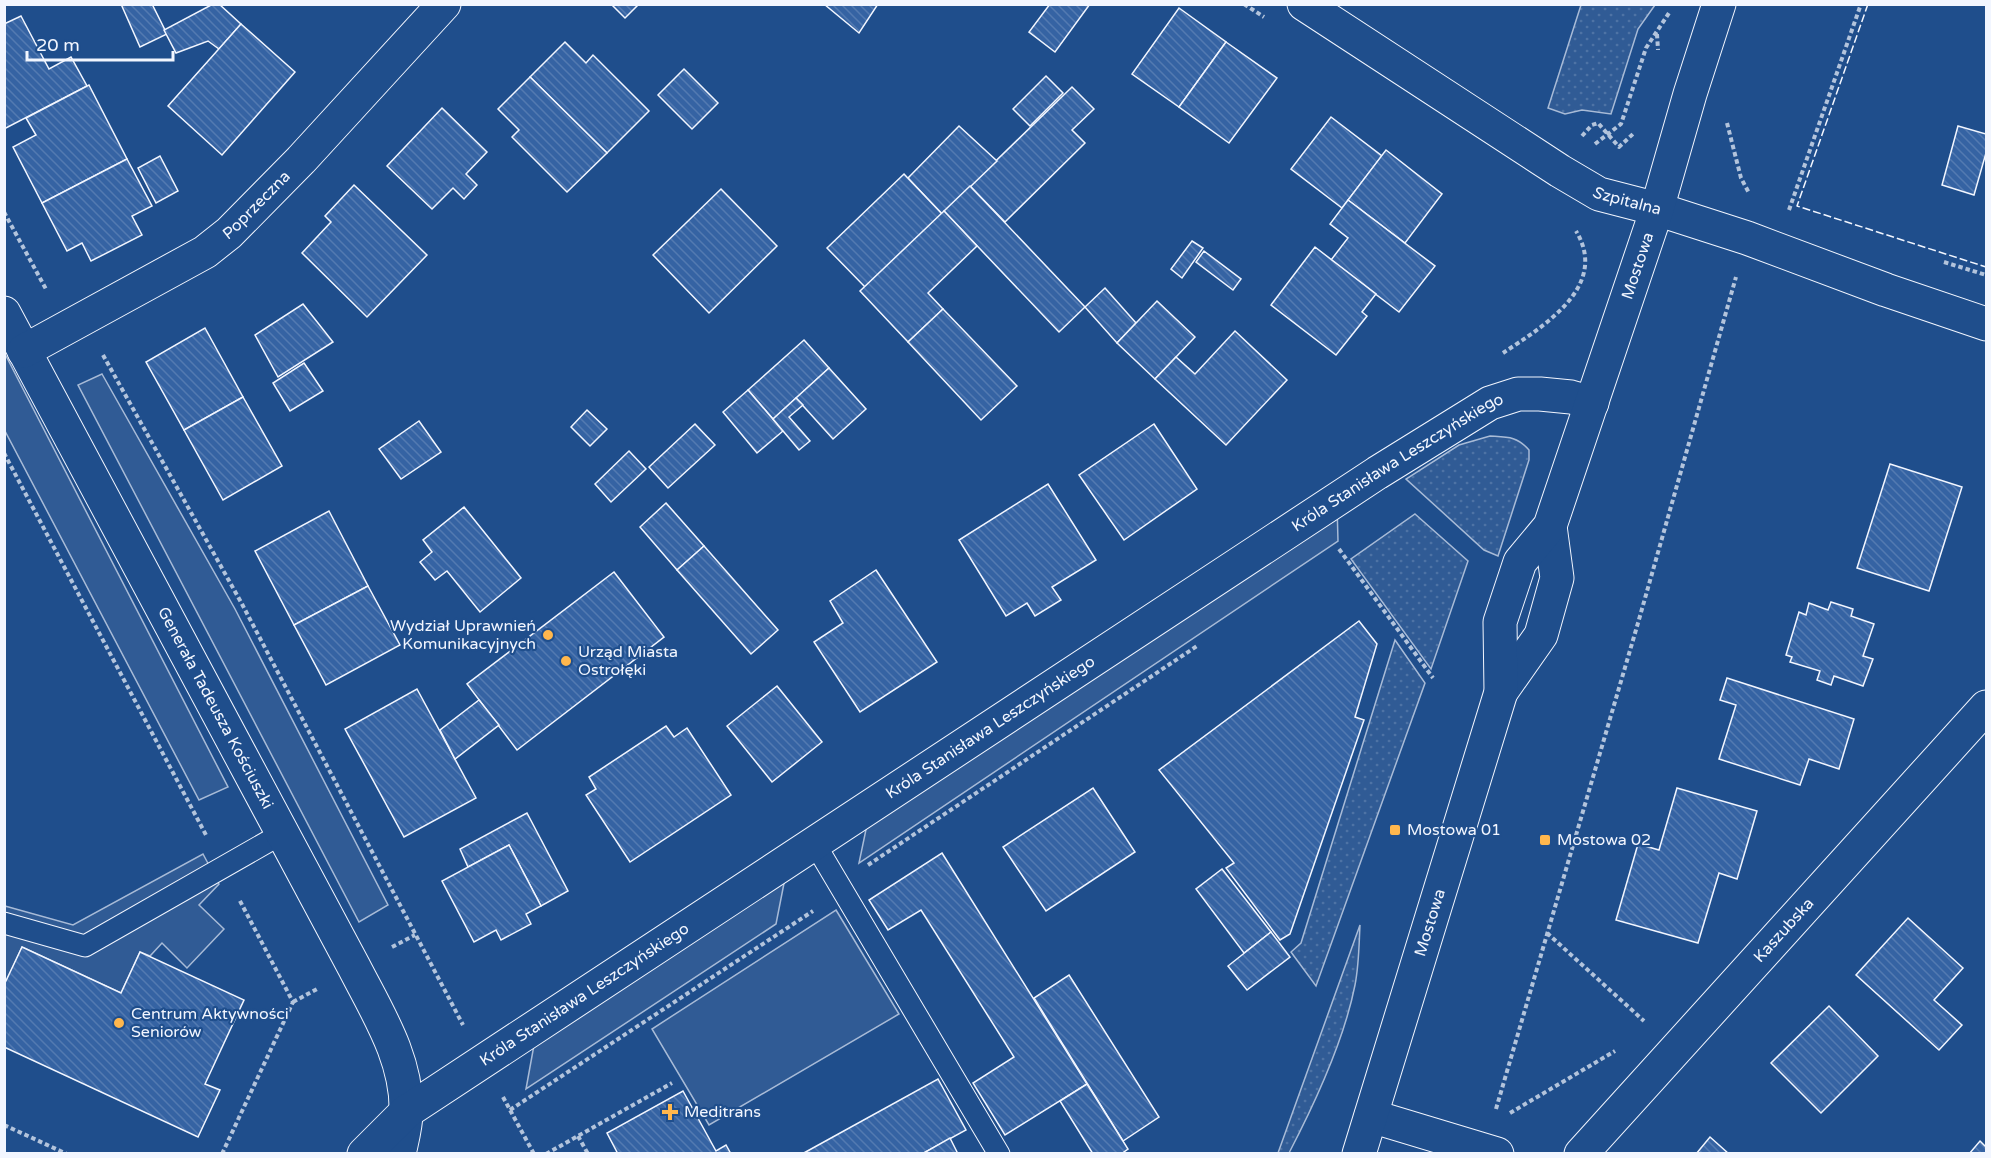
<svg xmlns="http://www.w3.org/2000/svg" width="1991" height="1158" font-family="'Varela Round',sans-serif">
  <style>
    .grass { fill: url(#grass-dots); stroke: #a8bbd7; stroke-width: 1.5 }
    .built { fill: #305b95; stroke: #a8bbd7; stroke-width: 1.5 }
    .building { fill: url(#building-back-hatch); stroke: #f2f6ff; stroke-width: 1.5 }
    .lines { fill: none; stroke-linecap: round; stroke-linejoin: round }
    .service-casing { stroke: #f2f6ff; stroke-width: 23 }
    .minor-casing { stroke: #f2f6ff; stroke-width: 35 }
    .primary-casing { stroke: #f2f6ff; stroke-width: 35 }
    .path { stroke: #b3c4dc; stroke-width: 4; stroke-dasharray: 4.5 3; stroke-linecap: butt }
    .service { stroke: #1f4e8c; stroke-width: 21 }
    .minor { stroke: #1f4e8c; stroke-width: 33 }
    .primary { stroke: #1f4e8c; stroke-width: 33 }
    .fence { stroke: #f2f6ff; stroke-width: 1.5; stroke-dasharray: 8 3; stroke-linecap: butt }
    .poi-dot { fill: #ffb74d; stroke: #1f4e8c; stroke-width: 2 }
    .labels { text-anchor: middle; dominant-baseline: central; stroke-width: 4.5; stroke-linejoin: round; paint-order: stroke }
    .street-label { font-size: 16px; fill: #f2f6ff; stroke: #1f4e8c }
    .poi-label { font-size: 16px; fill: #f2f6ff; stroke: #1f4e8c; text-anchor: start }
  </style>
  <defs>
    <pattern id="grass-dots" width="8" height="8" patternUnits="userSpaceOnUse" patternTransform="scale(1.5)"><rect width="8" height="8" fill="#305b95"/><path d="M2 2h.1M6 6h.1" fill="none" stroke="#4e73a5" stroke-width="1.8" stroke-linecap="round"/></pattern>
    <pattern id="building-back-hatch" width="6" height="6" patternUnits="userSpaceOnUse" patternTransform="scale(1.5)"><rect width="6" height="6" fill="#3563a3"/><path d="M-1 5l2 2M0 0l6 6M5-1l2 2" fill="none" stroke="#537ab1"/></pattern>
  </defs>
  <rect width="100%" height="100%" fill="#1f4e8c"/>
  <g class="grass">
    <path d="M1581,5H1655L1638,29L1611,114L1582,110L1565,114L1548,108Z"/>
    <path d="M1490,436C1507,437 1517,436 1529,450V460L1498,556L1484,550L1406,479L1459,445Z"/>
    <path d="M1415,514L1468,561L1431,669L1351,559Z"/>
    <path d="M1395,640L1425,683L1316,986L1291,952L1301,943Z"/>
    <path d="M1360,925C1359,944 1359,965 1355,985C1344,1041 1315,1103 1289,1153H1278Z"/>
  </g>
  <g class="built">
    <path d="M4,354H5L228,787L199,800L5,431Z"/>
    <path d="M102,374L235,609L388,905L359,922L78,385Z"/>
    <path d="M1337,504L1338,541L859,863L869,815Z"/>
    <path d="M203,854L219,884L199,905L224,929L187,968L162,943L150,956L140,952L121,993L22,947L5,985V906L73,925Z"/>
    <path d="M787,868L776,924L526,1089L536,1034Z"/>
    <path d="M836,910L899,1014L709,1125L652,1029Z"/>
  </g>
  <g class="building">
    <path d="M121,4H152L167,34L140,47Z"/>
    <path d="M213,4H219L241,24L219,49L208,41L176,53L164,30Z"/>
    <path d="M611,4H639L625,18Z"/>
    <path d="M824,4H878L859,33Z"/>
    <path d="M1050,4H1090L1055,52L1029,32Z"/>
    <path d="M1179,8L1226,42L1179,107L1132,74Z"/>
    <path d="M21,16L49,69L71,57L87,86L4,129V24Z"/>
    <path d="M241,24L295,72L222,155L168,106Z"/>
    <path d="M565,42L586,63L593,55L649,111L607,153L530,77Z"/>
    <path d="M1226,42L1277,78L1229,143L1179,107Z"/>
    <path d="M684,69L718,103L692,129L658,95Z"/>
    <path d="M1046,76L1063,93L1030,126L1013,109Z"/>
    <path d="M530,77L607,153L567,192L512,137L519,130L498,109Z"/>
    <path d="M89,85L127,159L42,203L13,147L36,135L26,118Z"/>
    <path d="M1072,87L1094,109L1072,130L1085,143L1005,222L970,186Z"/>
    <path d="M442,108L487,152L466,174L477,185L464,199L453,188L432,209L387,166Z"/>
    <path d="M1331,117L1382,156L1342,208L1291,169Z"/>
    <path d="M959,126L997,161L942,214L908,178Z"/>
    <path d="M1958,126L1986,134V153L1974,195L1942,185Z"/>
    <path d="M1386,150L1442,194L1405,243L1348,200Z"/>
    <path d="M160,156L178,191L156,203L138,168Z"/>
    <path d="M127,159L152,206L132,216L142,235L91,261L82,243L67,251L42,203Z"/>
    <path d="M904,174L942,214L865,287L827,248Z"/>
    <path d="M354,185L427,255L367,317L302,253L331,222L325,216Z"/>
    <path d="M970,186L1085,307L1059,332L944,211Z"/>
    <path d="M721,189L777,246L709,313L653,255Z"/>
    <path d="M1348,200L1435,266L1399,312L1331,260L1348,238L1330,224Z"/>
    <path d="M944,211L977,246L928,293L943,309L908,342L860,291Z"/>
    <path d="M1192,241L1203,248L1182,278L1171,269Z"/>
    <path d="M1315,247L1376,294L1362,312L1367,316L1336,355L1271,305Z"/>
    <path d="M1204,251L1241,279L1233,290L1196,262Z"/>
    <path d="M1105,288L1136,323L1117,343L1085,307Z"/>
    <path d="M1157,301L1195,337L1155,379L1117,343Z"/>
    <path d="M303,304L333,342L278,377L255,335Z"/>
    <path d="M943,309L1017,386L981,420L908,342Z"/>
    <path d="M205,328L243,397L184,430L146,362Z"/>
    <path d="M1235,331L1287,380L1226,445L1155,379L1176,357L1195,374Z"/>
    <path d="M804,340L829,368L773,419L748,390Z"/>
    <path d="M304,363L323,391L290,411L273,383Z"/>
    <path d="M829,368L866,409L833,439L796,398Z"/>
    <path d="M748,390L783,431L757,453L723,412Z"/>
    <path d="M243,397L282,466L223,500L184,430Z"/>
    <path d="M796,398L803,405L789,417L810,441L799,450L773,419Z"/>
    <path d="M587,410L607,429L590,446L571,427Z"/>
    <path d="M419,421L441,452L401,479L379,449Z"/>
    <path d="M695,424L715,445L668,488L649,467Z"/>
    <path d="M1154,424L1197,489L1124,540L1079,475Z"/>
    <path d="M629,451L646,469L611,502L595,484Z"/>
    <path d="M1890,464L1962,487L1929,591L1857,568Z"/>
    <path d="M1048,484L1096,560L1052,587L1061,600L1035,616L1027,603L1006,616L959,540Z"/>
    <path d="M666,503L704,546L677,570L640,527Z"/>
    <path d="M464,507L521,578L480,612L447,571L435,580L420,562L432,552L423,540Z"/>
    <path d="M329,511L368,586L294,625L255,551Z"/>
    <path d="M704,546L778,630L751,654L677,570Z"/>
    <path d="M876,570L937,662L860,712L814,642L843,623L830,601Z"/>
    <path d="M614,572L664,637L517,750L467,684Z"/>
    <path d="M368,586L400,645L326,685L294,625Z"/>
    <path d="M1831,602L1853,609L1851,616L1874,624L1863,656L1873,659L1863,686L1834,676L1831,685L1817,680L1820,671L1790,662L1792,657L1786,655L1799,612L1806,615L1809,603L1828,610Z"/>
    <path d="M1359,621L1377,644L1355,717L1364,720L1290,934L1280,940L1226,868L1234,863L1159,770Z"/>
    <path d="M1727,678L1854,719L1839,769L1809,759L1800,785L1719,759L1736,705L1720,700Z"/>
    <path d="M777,686L822,742L772,782L727,726Z"/>
    <path d="M417,689L476,798L404,837L345,729Z"/>
    <path d="M479,700L499,725L455,759L440,730Z"/>
    <path d="M666,726L674,737L687,728L731,795L630,862L586,795L596,789L589,777Z"/>
    <path d="M1093,788L1135,852L1046,911L1003,847Z"/>
    <path d="M1677,788L1757,811L1737,879L1719,873L1698,943L1616,920L1638,844L1659,850Z"/>
    <path d="M527,813L568,891L541,906L509,845L468,867L460,849Z"/>
    <path d="M509,845L541,906L526,914L531,924L501,940L496,930L474,942L442,881Z"/>
    <path d="M942,853L1087,1084L1005,1135L973,1083L1014,1057L921,910L888,930L869,900Z"/>
    <path d="M1222,869L1271,932L1244,953L1196,889Z"/>
    <path d="M1908,918L1963,968L1934,1000L1962,1025L1939,1050L1856,975Z"/>
    <path d="M1271,932L1290,957L1247,990L1228,966Z"/>
    <path d="M22,947L121,993L140,952L244,1000L205,1084L220,1090L198,1137L4,1047V985Z"/>
    <path d="M1069,975L1159,1117L1123,1141L1034,998Z"/>
    <path d="M1829,1006L1878,1056L1821,1113L1771,1063Z"/>
    <path d="M938,1079L966,1130L922,1154H802Z"/>
    <path d="M1087,1084L1128,1149L1121,1154H1093L1060,1101Z"/>
    <path d="M683,1091L716,1151L726,1145L731,1154H618L607,1133Z"/>
    <path d="M1710,1137L1729,1154H1696Z"/>
    <path d="M950,1138L958,1154H922Z"/>
    <path d="M1980,1141L1986,1147V1154H1969Z"/>
  </g>
  <g class="lines">
    <defs>
      <g id="service">
        <path d="M815,844L999,1154"/>
        <path d="M4,923L85,946L283,833"/>
      </g>
      <g id="minor">
        <path id="s1" d="M1304,4L1560,171L1599,194L1657,209L1747,238L1886,290L1986,324"/>
        <path id="s2" d="M4,313L354,967C377,1012 408,1060 406,1113C406,1126 402,1140 399,1154"/>
        <path id="s3" d="M24,351L205,252L229,233L301,160L444,4"/>
        <path d="M1371,1116L1497,1154"/>
        <path id="s4" d="M364,1154L406,1112L1377,473L1490,403L1518,394H1540L1571,397L1592,403"/>
        <path id="s5" d="M1581,1154L1986,707"/>
      </g>
      <g id="primary">
        <path d="M1501,692L1541,635L1557,578L1550,526"/>
        <path id="s6" d="M1359,1154L1501,692L1500,622L1520,562L1550,526L1657,209L1690,94L1719,4"/>
      </g>
    </defs>
    <use href="#service" class="service-casing"/>
    <use href="#minor" class="minor-casing"/>
    <use href="#primary" class="primary-casing"/>
    <g class="path">
      <path d="M1244,4L1264,17"/>
      <path d="M1657,34L1658,50"/>
      <path d="M1727,123L1741,178L1749,193"/>
      <path d="M1582,136L1592,125L1598,123L1619,147L1634,133"/>
      <path d="M1595,144L1621,124L1646,48L1669,13"/>
      <path d="M1789,210L1861,4"/>
      <path d="M4,212L47,291"/>
      <path d="M1944,262L1986,275"/>
      <path d="M1503,353C1542,327 1610,287 1576,231"/>
      <path d="M103,355L242,604L463,1025"/>
      <path d="M4,453L207,837"/>
      <path d="M1339,549L1433,678"/>
      <path d="M868,865L1197,646"/>
      <path d="M1547,933L1644,1021"/>
      <path d="M392,947L415,935"/>
      <path d="M293,1002L317,989"/>
      <path d="M503,1097L534,1154"/>
      <path d="M1496,1109L1638,623L1736,277"/>
      <path d="M510,1110L813,911"/>
      <path d="M1510,1113L1615,1051"/>
      <path d="M4,1125L67,1154"/>
      <path d="M578,1136L588,1154"/>
      <path d="M222,1154L293,1002L239,899"/>
      <path d="M546,1154L672,1083"/>
    </g>
    <use href="#service" class="service"/>
    <use href="#minor" class="minor"/>
    <use href="#primary" class="primary"/>
    <path class="fence" d="M1868,4L1797,206L1986,267"/>
  </g>
  <g class="poi-dot">
    <circle cx="548" cy="635" r="6"/>
    <circle cx="566" cy="661" r="6"/>
    <rect x="1389" y="824" width="12" height="12" rx="3"/>
    <rect x="1539" y="834" width="12" height="12" rx="3"/>
    <circle cx="119" cy="1023" r="6"/>
    <path d="M667 1103h6v6h6v6h-6v6h-6v-6h-6v-6h6z"/>
  </g>
  <g class="labels">
    <g class="street-label">
      <text stroke="none"><textPath href="#s1" startOffset="380">Szpitalna</textPath></text>
      <text stroke="none"><textPath href="#s3" startOffset="276">Poprzeczna</textPath></text>
      <text stroke="none"><textPath href="#s6" startOffset="938">Mostowa</textPath></text>
      <text stroke="none"><textPath href="#s4" startOffset="1245">Króla Stanisława Leszczyńskiego</textPath></text>
      <text stroke="none"><textPath href="#s2" startOffset="448">Generała Tadeusza Kościuszki</textPath></text>
      <text stroke="none"><textPath href="#s4" startOffset="759">Króla Stanisława Leszczyńskiego</textPath></text>
      <text stroke="none"><textPath href="#s6" startOffset="242">Mostowa</textPath></text>
      <text stroke="none"><textPath href="#s5" startOffset="302">Kaszubska</textPath></text>
      <text stroke="none"><textPath href="#s4" startOffset="273">Króla Stanisława Leszczyńskiego</textPath></text>
    </g>
    <g class="poi-label">
      <text x="536" y="626" text-anchor="end">Wydział Uprawnień<tspan x="536" dy="18">Komunikacyjnych</tspan></text>
      <text x="578" y="652">Urząd Miasta<tspan x="578" dy="18">Ostrołęki</tspan></text>
      <text x="1407" y="830">Mostowa 01</text>
      <text x="1557" y="840">Mostowa 02</text>
      <text x="131" y="1014">Centrum Aktywności<tspan x="131" dy="18">Seniorów</tspan></text>
      <text x="684" y="1112">Meditrans</text>
    </g>
  </g>
  <rect width="1991" height="1158" fill="none" stroke="#f2f6ff" stroke-width="12"/>
  <path d="M27 51v9h146v-9" fill="none" stroke="#f2f6ff" stroke-width="3"/>
  <text x="36" y="51" font-size="18" fill="#f2f6ff" stroke="#1f4e8c" stroke-width="4.5" paint-order="stroke">20 m</text>
</svg>
